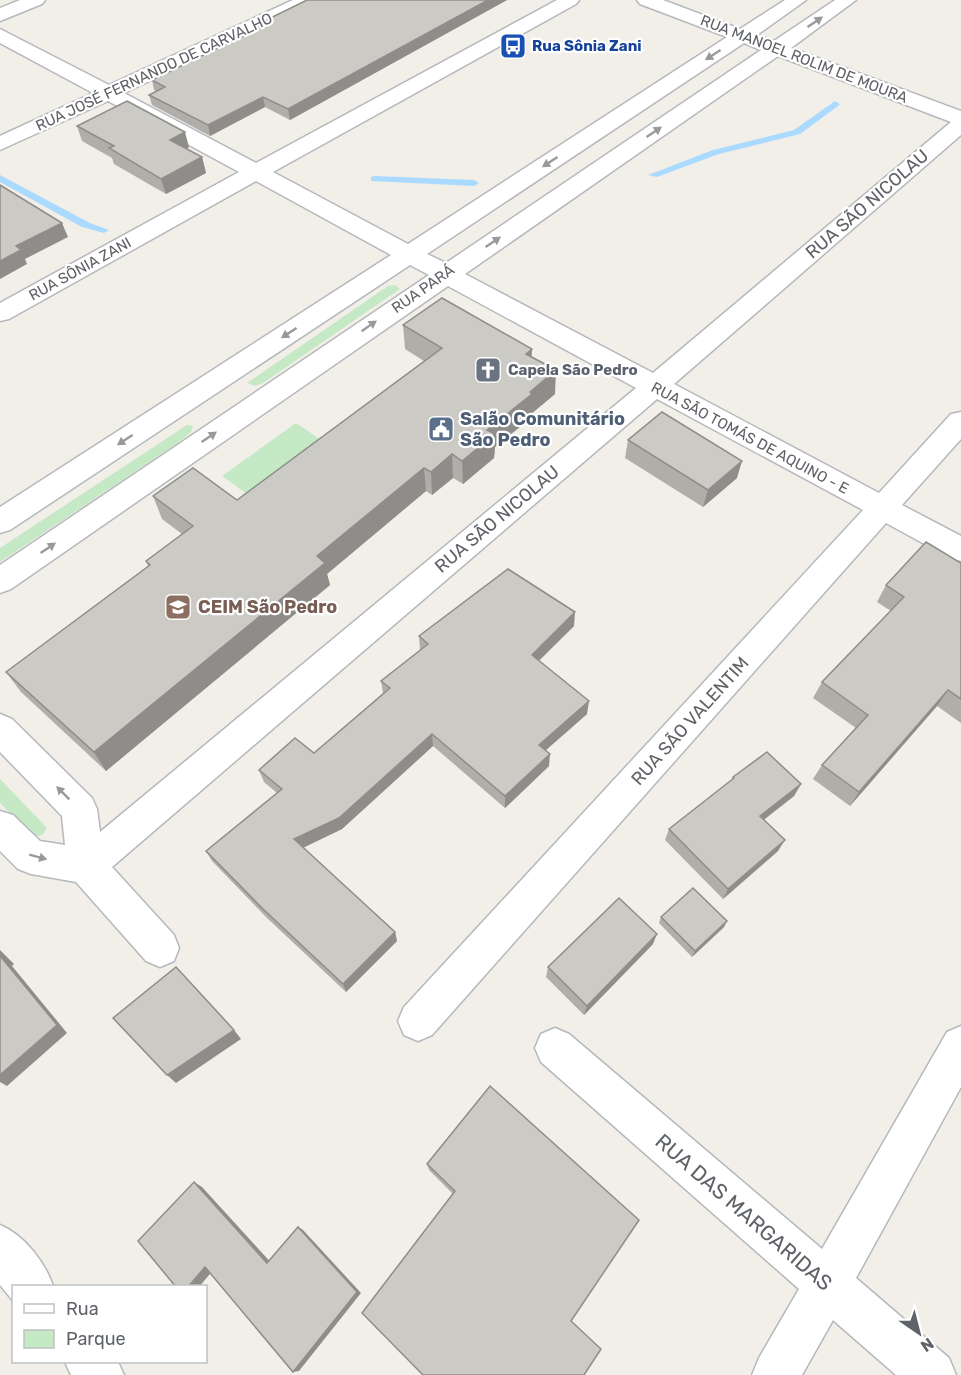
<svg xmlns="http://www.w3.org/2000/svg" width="961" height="1375" font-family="Rubik,sans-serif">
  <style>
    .green { fill: #c5e8c5 }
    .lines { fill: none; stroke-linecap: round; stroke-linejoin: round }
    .stream { fill: #aadaff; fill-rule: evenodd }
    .minor-casing { stroke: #b5b8bc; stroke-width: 3 }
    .minor { fill: #fff; fill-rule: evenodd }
    .wall { fill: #afaea9 }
    .shaded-wall { fill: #8f8d8a }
    .building { fill: #cccac5; stroke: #8f8d8a; stroke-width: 1.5 }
    .oneway { fill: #979a9d }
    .labels { text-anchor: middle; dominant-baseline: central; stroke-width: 4.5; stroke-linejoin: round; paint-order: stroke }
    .far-transit-label { font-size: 15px; font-weight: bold; fill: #164399; stroke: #fff; text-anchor: start }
    .far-street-label { font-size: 15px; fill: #5f6368; stroke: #fff }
    .far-worship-label { font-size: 15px; font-weight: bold; fill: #5b616d; stroke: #fff; text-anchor: start }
    .street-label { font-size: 18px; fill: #5f6368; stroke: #fff }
    .service-label { font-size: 18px; font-weight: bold; fill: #4e5e75; stroke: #fff; text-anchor: start }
    .education-label { font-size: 18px; font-weight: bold; fill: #785e54; stroke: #fff; text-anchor: start }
    .near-street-label { font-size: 21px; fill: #5f6368; stroke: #fff }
  </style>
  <rect width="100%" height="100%" fill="#f1efe8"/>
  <g class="green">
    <path d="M395,285L400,289L263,383L255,386L247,383L388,286Z"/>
    <path d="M296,423L330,446L257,501L222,476Z"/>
    <path d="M187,425L193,426L191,432L176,444L0,562V548Z"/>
    <path d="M0,779L47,828L43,834L36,837L31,835L0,803Z"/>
  </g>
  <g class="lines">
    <g class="stream">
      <path d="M835,101L840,104L838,106L800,134L719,154L657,177L648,175L713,150L794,130Z"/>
      <path d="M0,175L90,223L109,230L104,233L82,227L0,182Z"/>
      <path d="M375,176L474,180L479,183L474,186L371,181V177Z"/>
    </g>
    <defs>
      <g id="minor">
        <path d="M20,0H45L42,4L0,21V8Z"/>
        <path d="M293,0H317L314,4L124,93L256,163L557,0H579L576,4L273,172L408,244L727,37L640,4L637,0H663L740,29L785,0H806L757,35L774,41L835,0H856L791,48L961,111V135L674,384L879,493L951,414L961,412V439L902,505L961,536V561L950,558L886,523L432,1035L418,1041L404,1035L398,1021L404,1007L863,510L657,399L112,867L174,935L179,948L174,961L160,967L146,961L76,882L31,874L18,869L0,851V811L13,815L40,841L65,845L62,816L0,752V714L12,719L92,798L97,809L100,832L636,388L448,286L11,589L0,593V565L429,275L410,265L10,530L0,533V507L391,255L256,181L9,319L0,321V303L239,172L108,101L0,150V136L93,93L0,43V29L109,85ZM744,43L761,50L446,263L427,254ZM778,56L951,122L653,373L465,274Z"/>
        <path d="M961,1026V1087L856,1278L949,1358L956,1375H896L833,1320L802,1375H752L759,1358L799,1289L541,1062L535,1048L541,1034L555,1028L569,1034L822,1249L947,1032Z"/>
        <path d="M0,1225C24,1235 45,1262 53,1286H14V1302L0,1285Z"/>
        <path d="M65,1362H118L124,1375H71Z"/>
      </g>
    </defs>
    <use href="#minor" class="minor-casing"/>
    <use href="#minor" class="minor"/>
  </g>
  <g class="wall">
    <path d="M307,0H507L290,120L265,107L210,136L152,105L149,95L156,91L154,90L152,80L255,30L254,26Z"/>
    <path d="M77,126L189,147L187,149L202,157L206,173L166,194L114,164L112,158L82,141Z"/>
    <path d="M403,325L532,357L555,394L531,414V418L495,447L494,458L463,484L453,478L432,495L426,491L327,574L330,585L106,771L21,692L6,672L148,566L146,561L182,534L162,519L153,496L237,500L424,361L405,349Z"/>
    <path d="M628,440L737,478L703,507L625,458Z"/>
    <path d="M961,563V723L937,706L850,806L813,779L822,765L856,728L813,698L822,682L891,611L877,602L886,585Z"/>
    <path d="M574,626L539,661L587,714L546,750L549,766L505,808L433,746L342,829L303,848L395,932L397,941L346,992L267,918L212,861L206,851L277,793L264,782L259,770L314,753L383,693L381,681L420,650L419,636Z"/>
    <path d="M733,777L801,784L794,796L764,820L778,851L723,899L665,840L669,829L731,781Z"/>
    <path d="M661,917L724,927L692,957L659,923Z"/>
    <path d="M653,944L584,1015L546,977L548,967Z"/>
    <path d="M490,1086L571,1321L584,1375L453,1194L429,1170L427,1164Z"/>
  </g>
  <g class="shaded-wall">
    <path d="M488,0H507L290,120L288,109Z"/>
    <path d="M263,97L265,107L210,136L208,125Z"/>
    <path d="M185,132L189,147L174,155L170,140Z"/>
    <path d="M202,157L206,173L166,194L161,179Z"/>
    <path d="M62,223L68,237L25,259L27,264L0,279V261L16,246Z"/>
    <path d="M532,349L531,373L526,354Z"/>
    <path d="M556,370L555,394L531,414V418L495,447L494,458L463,484L462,461L487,430Z"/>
    <path d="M452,454L453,478L432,495L431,472Z"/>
    <path d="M742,461L737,478L703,507L708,490Z"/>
    <path d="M424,468L426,491L327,574L330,585L106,771L94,752L317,556Z"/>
    <path d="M575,612L574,626L531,668L532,655Z"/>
    <path d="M948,690L937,706L850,806L859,792Z"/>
    <path d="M589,701L587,714L538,757L539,745Z"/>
    <path d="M432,734L433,746L342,829L298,850L294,839Z"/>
    <path d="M550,754L549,766L505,808V796Z"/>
    <path d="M801,784L794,796L754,827L760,816Z"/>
    <path d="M785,840L778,851L723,899L728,889Z"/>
    <path d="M727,921L724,927L692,957L695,951Z"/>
    <path d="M395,932L397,941L346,992L343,984Z"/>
    <path d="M657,934L653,944L584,1015L587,1006Z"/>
    <path d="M0,950L14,964L12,966L67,1033L7,1086L0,1082Z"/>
    <path d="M234,1030L241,1039L176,1083L167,1075Z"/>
    <path d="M194,1182L202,1187L274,1266L267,1263Z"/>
    <path d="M298,1227L303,1230L361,1293L299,1371L293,1372Z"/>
    <path d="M205,1267L214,1269L199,1287H188Z"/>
  </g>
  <g class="building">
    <path d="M307,0H488L288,109L263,97L208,125L149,95L165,87L152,80L259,28L254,26Z"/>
    <path d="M127,101L185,132L170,140L202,157L161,179L109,148L114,146L77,126Z"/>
    <path d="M0,185L62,223L16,246L21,250L0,261Z"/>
    <path d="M442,298L532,349L526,354L556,370L530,392L532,394L487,430L495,434L462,461L452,454L431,472L424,468L317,556L325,563L94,752L6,672L150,565L146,561L193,526L153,496L193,468L237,500L442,348L403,325Z"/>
    <path d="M662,412L742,461L708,490L628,440Z"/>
    <path d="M926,542L961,563V699L948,690L859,792L822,765L868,715L822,682L904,597L886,585Z"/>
    <path d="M508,569L575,612L532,655L589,701L539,745L550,754L505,796L432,734L339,818L294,839L395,932L343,984L262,908L206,851L282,789L259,770L295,738L314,753L390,688L381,681L428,644L419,636Z"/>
    <path d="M767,752L801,784L760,816L785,840L728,889L669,829L734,778L733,777Z"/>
    <path d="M693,888L727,921L695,951L661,917Z"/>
    <path d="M619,898L657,934L587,1006L548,967Z"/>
    <path d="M0,953L2,956L1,957L57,1025L0,1075Z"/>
    <path d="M176,967L234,1030L167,1075L113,1018Z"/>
    <path d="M490,1086L639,1220L571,1321L601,1349L584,1375H423L362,1313L455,1191L427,1164Z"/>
    <path d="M194,1182L267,1263L298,1227L357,1292L293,1372L205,1267L188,1287H176L138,1241Z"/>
  </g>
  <defs><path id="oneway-solid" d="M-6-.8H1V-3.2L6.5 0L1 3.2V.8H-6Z" transform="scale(1.5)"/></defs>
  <g class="oneway">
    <use href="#oneway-solid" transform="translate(815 22) rotate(-34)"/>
    <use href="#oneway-solid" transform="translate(713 55) rotate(147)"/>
    <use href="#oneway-solid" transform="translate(654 132) rotate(-34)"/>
    <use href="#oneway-solid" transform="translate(550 162) rotate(147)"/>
    <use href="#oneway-solid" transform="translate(493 242) rotate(-34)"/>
    <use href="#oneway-solid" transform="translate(369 326) rotate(-35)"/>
    <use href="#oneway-solid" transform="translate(289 333) rotate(147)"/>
    <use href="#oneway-solid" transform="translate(209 437) rotate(-34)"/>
    <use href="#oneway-solid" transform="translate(125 440) rotate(147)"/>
    <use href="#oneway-solid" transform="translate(48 548) rotate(-34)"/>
    <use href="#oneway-solid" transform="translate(63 793) rotate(-135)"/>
    <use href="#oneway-solid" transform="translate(38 857) rotate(15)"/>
  </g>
  <defs>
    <symbol id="bus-square" viewBox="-11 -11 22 22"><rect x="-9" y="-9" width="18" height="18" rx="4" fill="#1a4fb4" stroke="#fff"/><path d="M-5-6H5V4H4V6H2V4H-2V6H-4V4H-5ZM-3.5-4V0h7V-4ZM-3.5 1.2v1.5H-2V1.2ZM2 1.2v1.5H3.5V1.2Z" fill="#fff"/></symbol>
    <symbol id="church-square" viewBox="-11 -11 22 22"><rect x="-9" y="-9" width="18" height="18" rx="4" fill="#6b7280" stroke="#fff"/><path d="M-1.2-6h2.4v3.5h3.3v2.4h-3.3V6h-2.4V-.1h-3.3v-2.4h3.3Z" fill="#fff"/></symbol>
    <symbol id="civic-square" viewBox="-11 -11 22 22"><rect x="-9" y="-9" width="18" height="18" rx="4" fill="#5c6f8a" stroke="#fff"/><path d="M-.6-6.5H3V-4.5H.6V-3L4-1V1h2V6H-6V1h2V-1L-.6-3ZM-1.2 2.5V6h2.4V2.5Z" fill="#fff"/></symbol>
    <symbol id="school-square" viewBox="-11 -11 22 22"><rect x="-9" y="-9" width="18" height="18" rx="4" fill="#8d6e63" stroke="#fff"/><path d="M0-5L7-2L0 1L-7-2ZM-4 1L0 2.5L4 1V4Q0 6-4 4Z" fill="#fff"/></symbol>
  </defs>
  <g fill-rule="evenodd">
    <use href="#bus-square" x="498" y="31" width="30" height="30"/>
    <use href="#church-square" x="473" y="355" width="30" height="30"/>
    <use href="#civic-square" x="426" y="414" width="30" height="30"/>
    <use href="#school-square" x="163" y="592" width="30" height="30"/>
  </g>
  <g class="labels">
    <g class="far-transit-label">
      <text x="532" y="46">Rua Sônia Zani</text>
    </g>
    <g class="far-street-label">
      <text transform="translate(804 59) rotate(21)">RUA MANOEL ROLIM DE MOURA</text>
      <text transform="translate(154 72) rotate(-25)">RUA JOSÉ FERNANDO DE CARVALHO</text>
      <text transform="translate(80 269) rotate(-29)">RUA SÔNIA ZANI</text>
      <text transform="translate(423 289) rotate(-35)">RUA PARÁ</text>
      <text transform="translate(750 438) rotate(28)">RUA SÃO TOMÁS DE AQUINO - E</text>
    </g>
    <g class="far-worship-label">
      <text x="508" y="370">Capela São Pedro</text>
    </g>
    <g class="street-label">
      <text transform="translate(867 204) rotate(-41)">RUA SÃO NICOLAU</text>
      <text transform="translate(497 519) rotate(-40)">RUA SÃO NICOLAU</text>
      <text transform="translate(690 721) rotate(-48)">RUA SÃO VALENTIM</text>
    </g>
    <g class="service-label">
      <text x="460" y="419">Salão Comunitário<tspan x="460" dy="21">São Pedro</tspan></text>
    </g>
    <g class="education-label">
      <text x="198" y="607">CEIM São Pedro</text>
    </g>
    <g class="near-street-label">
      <text transform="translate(744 1212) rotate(41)">RUA DAS MARGARIDAS</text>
    </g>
  </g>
  <rect x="12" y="1285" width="195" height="78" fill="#ffffff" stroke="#bfc1c3" stroke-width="1.5"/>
  <rect x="24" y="1304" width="30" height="9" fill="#ffffff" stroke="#bfc1c3" stroke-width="1.5"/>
  <text x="66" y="1315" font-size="18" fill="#5f6368">Rua</text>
  <rect x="24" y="1330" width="30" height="18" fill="#c5e8c5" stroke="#bfc1c3" stroke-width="1.5"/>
  <text x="66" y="1345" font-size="18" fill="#5f6368">Parque</text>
  <g transform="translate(919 1333) rotate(145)" stroke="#ffffff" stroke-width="4.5" paint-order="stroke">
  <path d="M0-4.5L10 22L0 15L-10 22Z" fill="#5f6368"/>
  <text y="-9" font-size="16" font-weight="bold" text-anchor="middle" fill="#5f6368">N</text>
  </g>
</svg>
